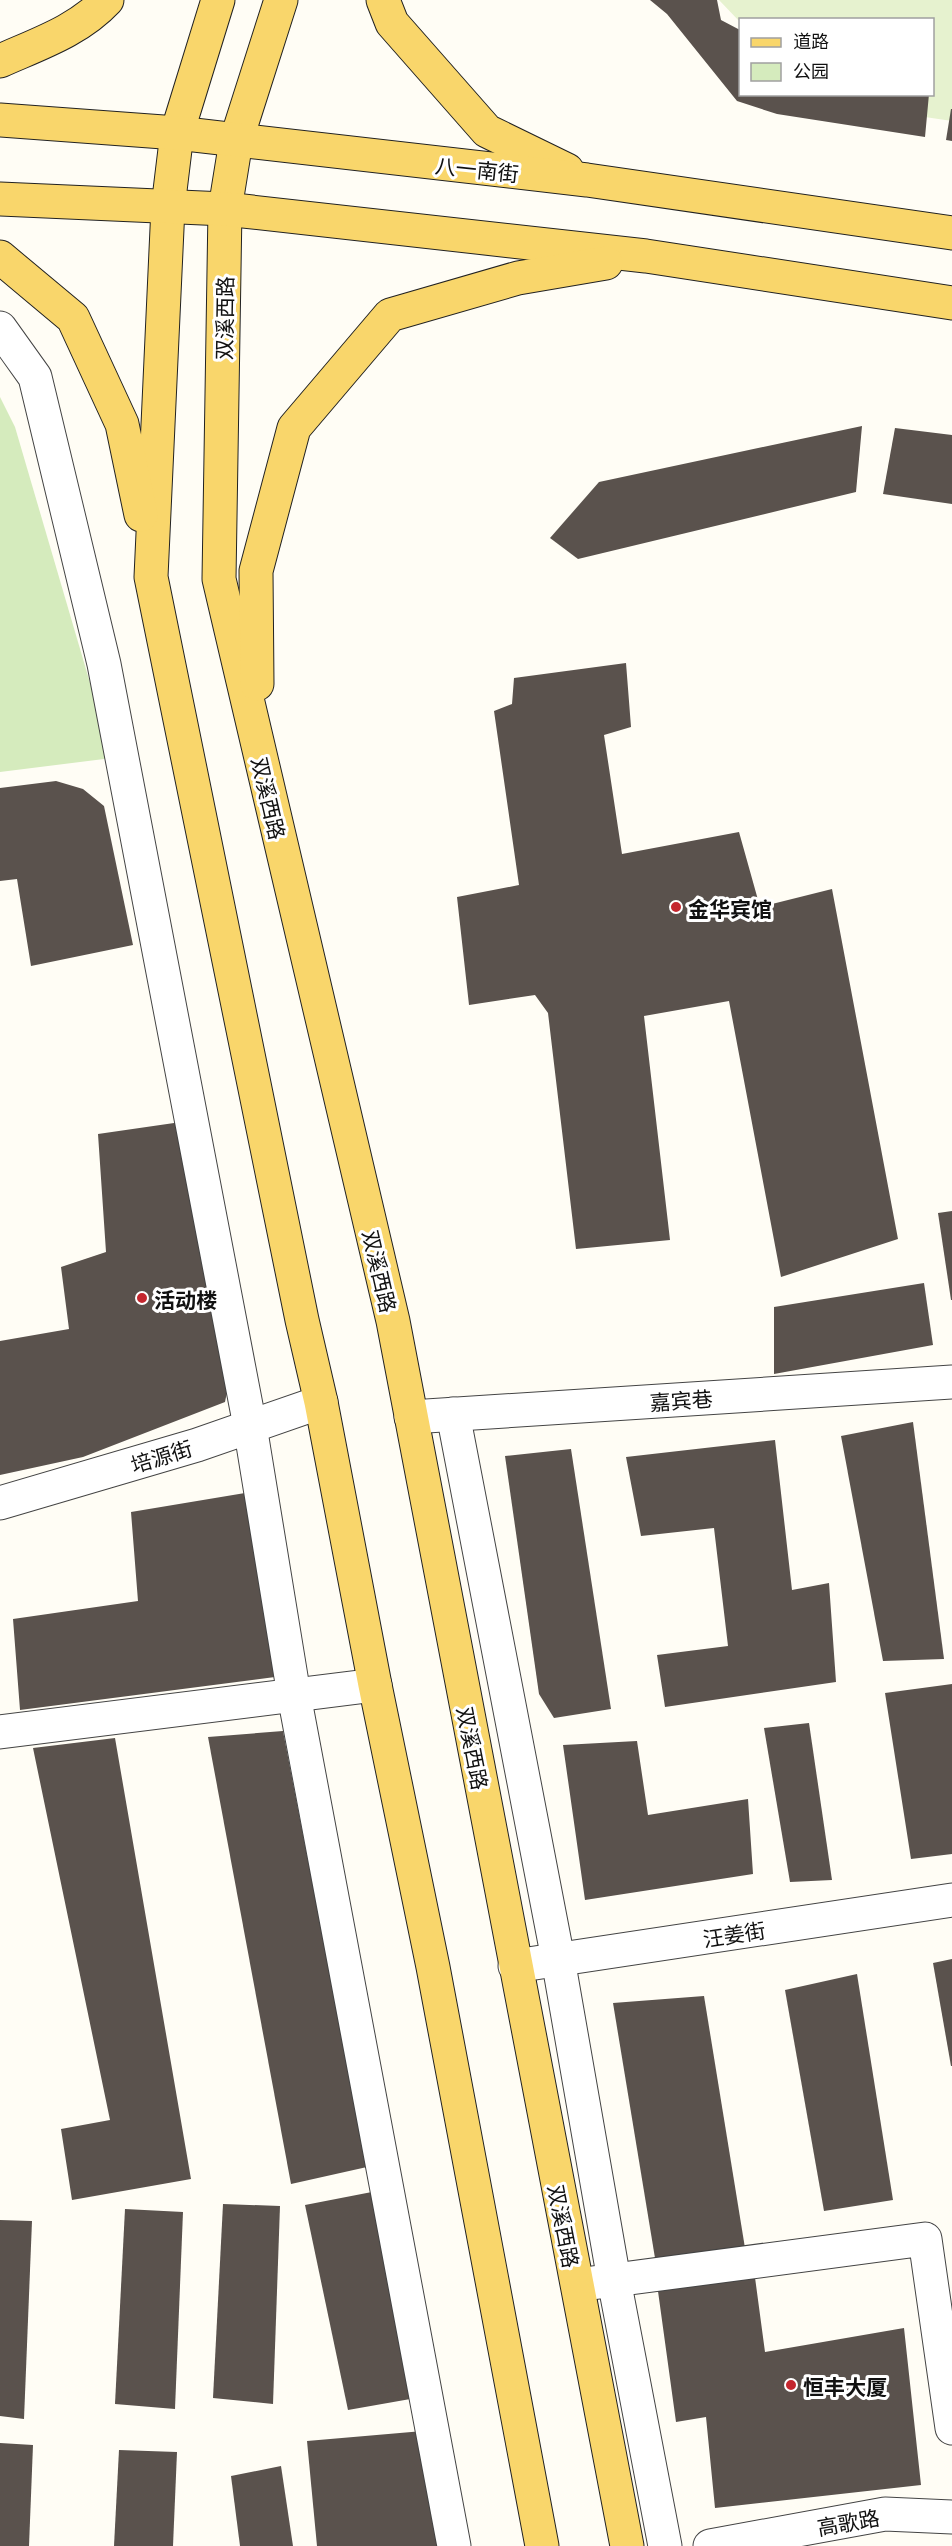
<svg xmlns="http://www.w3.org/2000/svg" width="952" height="2546" font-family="Literata,'Noto Sans SC',serif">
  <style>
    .green { fill: #d5ebbd }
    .pitch { fill: #e6f2cf }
    .building { fill: #5a524d }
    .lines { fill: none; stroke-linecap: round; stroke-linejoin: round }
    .minor-casing { stroke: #444; stroke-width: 35 }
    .major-casing { stroke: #222; stroke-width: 35 }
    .minor { stroke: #fff; stroke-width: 33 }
    .major { stroke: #f9d66b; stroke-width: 33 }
    .poi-dot { fill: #c4262e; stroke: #fff; stroke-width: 2 }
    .labels { text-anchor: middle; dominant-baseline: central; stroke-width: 6; stroke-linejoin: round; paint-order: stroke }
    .street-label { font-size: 21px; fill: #111; stroke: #fff }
    .poi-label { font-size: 21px; font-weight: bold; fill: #111; stroke: #fff; text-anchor: start }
  </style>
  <rect width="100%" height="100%" fill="#fffdf5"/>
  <path class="green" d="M0,397L15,427L112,758L0,772Z"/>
  <path class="pitch" d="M719,0H952V121L803,99L799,95L932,94V20H740V22Z"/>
  <g class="building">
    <path d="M650,0H717L721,20L740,30V94H929L925,137L777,114L737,101L667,14Z"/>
    <path d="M951,109H952V141L946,140Z"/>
    <path d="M862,426L856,492L578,559L550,538L599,482Z"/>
    <path d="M895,428L952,435V504L883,494Z"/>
    <path d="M626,663L631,727L604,735L622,854L739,832L760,907L832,889L898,1239L781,1277L729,1001L644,1016L670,1240L576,1249L548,1013L535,995L469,1005L457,897L519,885L494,711L512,704L514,678Z"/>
    <path d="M56,781L83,789L104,806L133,945L31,966L17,879L0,881V788Z"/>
    <path d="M181,1122L233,1362L225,1402L83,1457L0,1475V1341L69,1329L61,1267L106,1252L98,1134Z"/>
    <path d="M952,1211V1300H951L938,1213Z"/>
    <path d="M924,1283L933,1345L774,1374V1307Z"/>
    <path d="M913,1422L944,1659L883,1661L841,1436Z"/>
    <path d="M775,1440L792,1590L829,1583L836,1682L665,1707L657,1655L728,1646L714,1528L641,1536L626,1457Z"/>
    <path d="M571,1449L611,1709L554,1718L539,1694L505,1456Z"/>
    <path d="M245,1493L275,1677L20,1710L13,1619L138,1601L131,1512Z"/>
    <path d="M952,1684V1854L911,1859L885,1693Z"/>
    <path d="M809,1723L832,1880L790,1882L764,1728Z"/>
    <path d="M283,1731L367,2167L291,2184L208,1737Z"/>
    <path d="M115,1738L191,2179L72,2200L61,2129L110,2120L33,1748Z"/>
    <path d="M637,1741L648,1815L748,1799L753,1874L585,1900L563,1745Z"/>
    <path d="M952,1959V2066H951L933,1963Z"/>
    <path d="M857,1974L893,2200L824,2211L785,1990Z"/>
    <path d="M704,1996L745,2248L655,2258L613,2003Z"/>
    <path d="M377,2191L416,2398L348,2410L305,2205Z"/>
    <path d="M223,2204L280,2206L273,2404L213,2398Z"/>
    <path d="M125,2209L183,2212L175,2409L115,2404Z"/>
    <path d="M0,2220L32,2221L24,2419L0,2416Z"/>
    <path d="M754,2270L765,2352L904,2328L921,2485L715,2508L706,2417L676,2422L657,2284Z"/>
    <path d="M423,2431L441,2546H317L307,2441Z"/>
    <path d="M0,2443L33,2445L29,2546H0Z"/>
    <path d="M119,2450L177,2452L173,2546H114Z"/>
    <path d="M281,2466L293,2546H240L231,2476Z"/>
  </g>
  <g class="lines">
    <defs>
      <g id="minor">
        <path d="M0,328L35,377L104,664L250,1426L294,1695L454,2546"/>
        <path d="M453,1414L558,1959L614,2280L665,2546"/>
        <path d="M411,1417L952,1382"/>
        <path d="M0,1503L197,1445L321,1402"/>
        <path d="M0,1732L375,1685"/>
        <path d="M515,1966L952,1900"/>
        <path d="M592,2283L925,2239L952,2428"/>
        <path d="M710,2546L885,2514L952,2517"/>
      </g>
      <g id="major">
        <path d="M218,0L177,133L168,207L151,577L302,1320L321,1402L375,1685L433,1967L542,2546"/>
        <path d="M281,0L236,141L225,209L219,579L393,1321L627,2546"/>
        <path d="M383,0L392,23L487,131L567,170"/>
        <path d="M0,61C38,44 78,31 107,0"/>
        <path d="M0,120L177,133L587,180L952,233"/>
        <path d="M0,199L225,209L646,256L952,303"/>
        <path d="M0,257L73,318L122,424L141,515"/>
        <path d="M257,684L256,571L294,428L390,315L518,278L606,263"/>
      </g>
    </defs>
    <use href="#minor" class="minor-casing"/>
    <use href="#major" class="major-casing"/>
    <use href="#minor" class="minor"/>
    <use href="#major" class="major"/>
  </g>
  <g class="poi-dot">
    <circle cx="676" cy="907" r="6"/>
    <circle cx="142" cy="1298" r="6"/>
    <circle cx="791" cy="2385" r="6"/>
  </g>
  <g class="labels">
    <g class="street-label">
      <text transform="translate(477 168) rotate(6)">八一南街</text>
      <text transform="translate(223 318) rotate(-89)">双溪西路</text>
      <text transform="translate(270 798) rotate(77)">双溪西路</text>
      <text transform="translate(381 1271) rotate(77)">双溪西路</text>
      <text transform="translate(681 1399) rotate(-4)">嘉宾巷</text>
      <text transform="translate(161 1455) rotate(-17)">培源街</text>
      <text transform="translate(474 1748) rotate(79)">双溪西路</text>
      <text transform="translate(734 1933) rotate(-9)">汪姜街</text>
      <text transform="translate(565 2226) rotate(79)">双溪西路</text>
      <text transform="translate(848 2521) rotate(-10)">高歌路</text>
    </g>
    <g class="poi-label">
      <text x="688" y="907">金华宾馆</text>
      <text x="154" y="1298">活动楼</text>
      <text x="803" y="2385">恒丰大厦</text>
    </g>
  </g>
  <rect x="739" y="18" width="195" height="78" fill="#ffffff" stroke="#a0a0a0" stroke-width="1.5"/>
  <rect x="751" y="38" width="30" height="9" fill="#f9d66b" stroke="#a0a0a0" stroke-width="1.5"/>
  <text x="793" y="48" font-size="18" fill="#111111">道路</text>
  <rect x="751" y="63" width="30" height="18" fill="#d5ebbd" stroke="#a0a0a0" stroke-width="1.5"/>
  <text x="793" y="78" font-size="18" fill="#111111">公园</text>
</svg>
